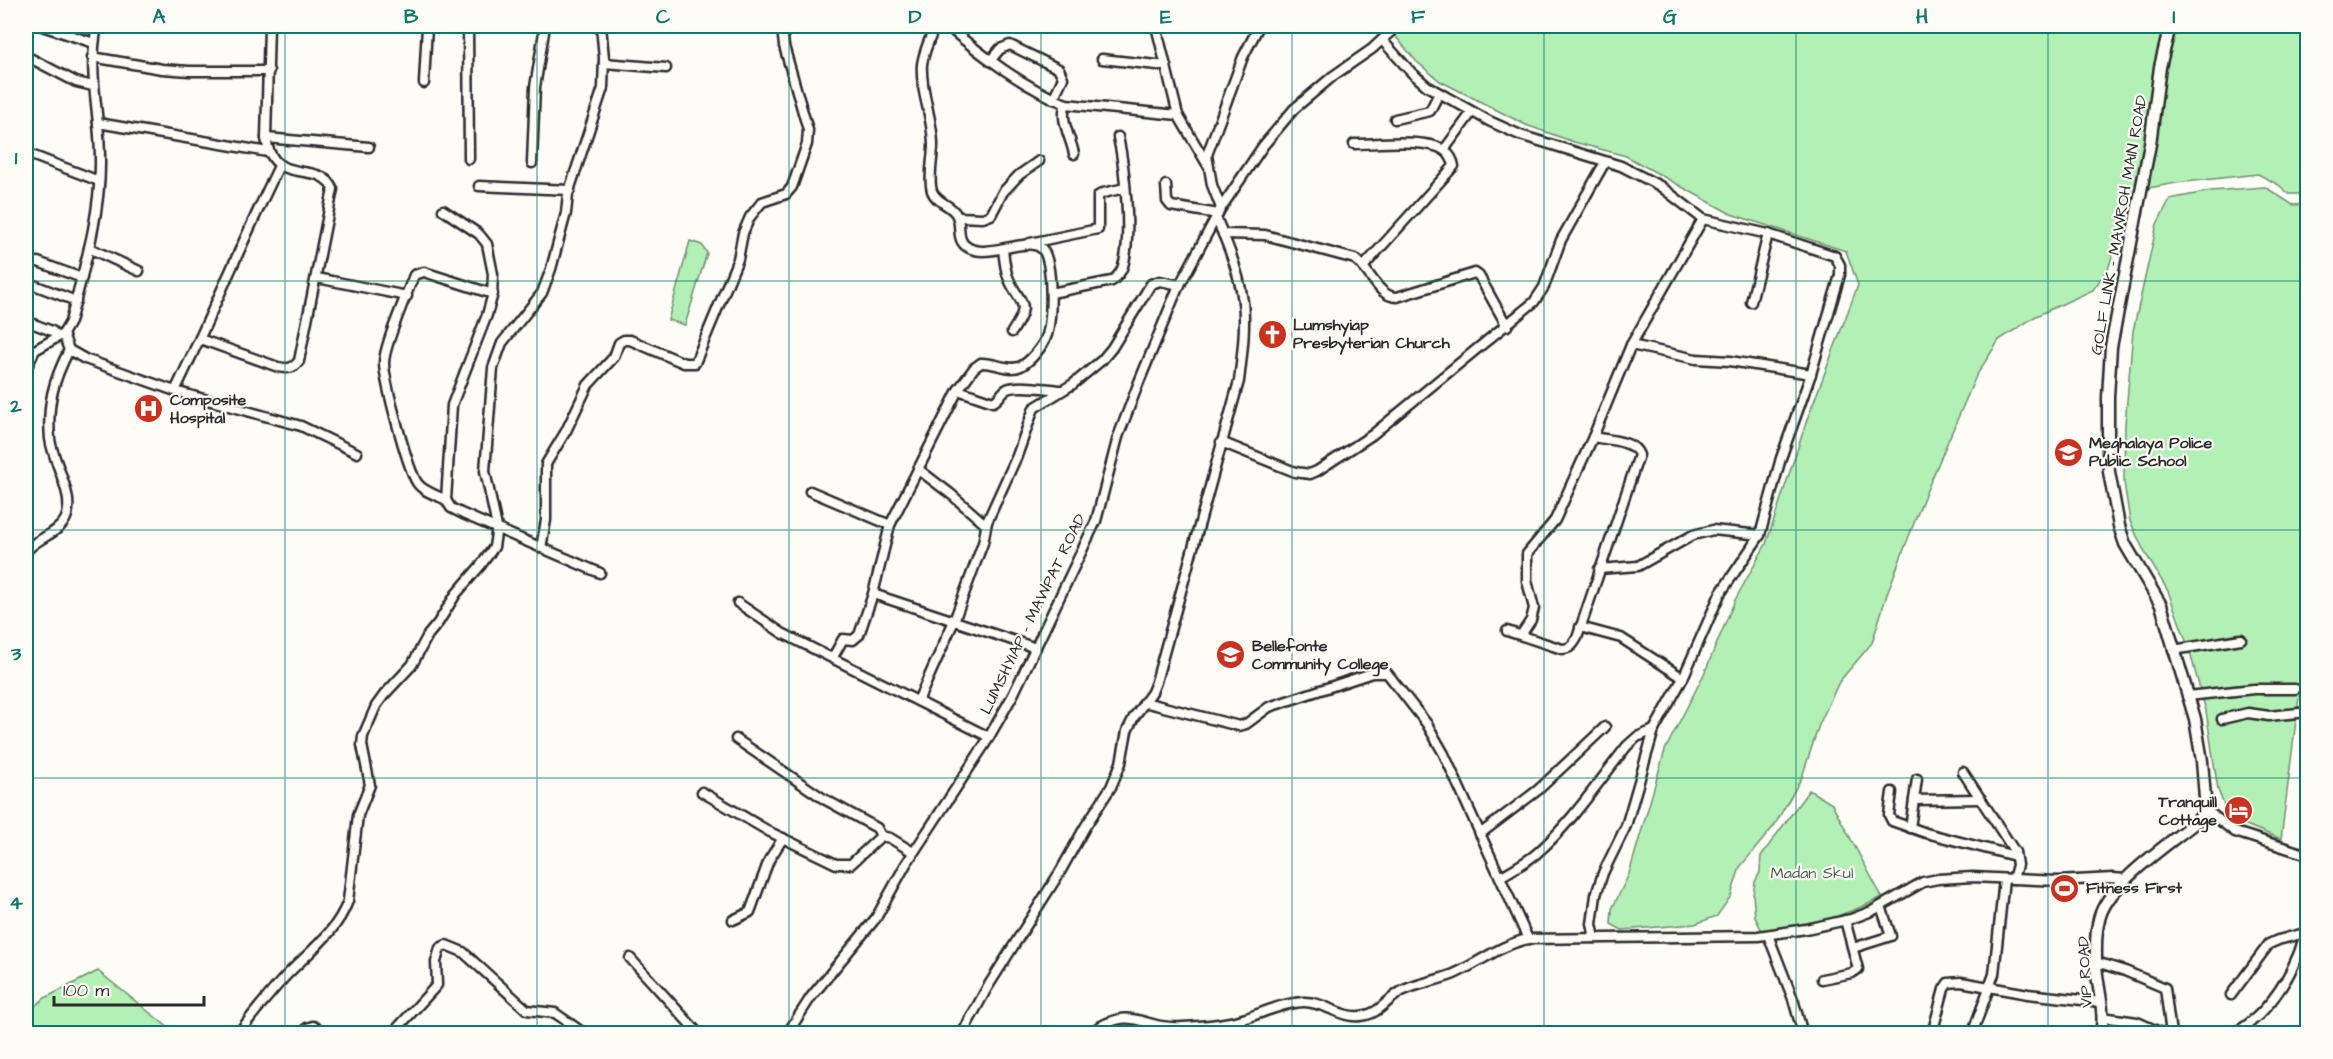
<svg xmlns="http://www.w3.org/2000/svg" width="2333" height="1059" font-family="'Architects Daughter',sans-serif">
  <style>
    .green { fill: #b3f0b6; stroke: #6f8e70; stroke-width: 1.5 }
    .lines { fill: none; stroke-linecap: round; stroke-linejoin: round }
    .minor-casing { stroke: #2b2b2b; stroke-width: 13 }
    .tertiary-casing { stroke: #2b2b2b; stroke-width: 15 }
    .minor { stroke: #fdfcf7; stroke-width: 8 }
    .tertiary { stroke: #fdfcf7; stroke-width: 10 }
    .grid { fill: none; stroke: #0f766e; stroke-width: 1.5; stroke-opacity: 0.55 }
    .labels { text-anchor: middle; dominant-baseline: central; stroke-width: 4.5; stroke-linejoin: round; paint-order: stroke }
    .street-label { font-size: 16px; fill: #2b2b2b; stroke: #fdfcf7 }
    .poi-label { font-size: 16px; font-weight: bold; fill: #2b2b2b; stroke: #fdfcf7; text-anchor: start }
    .park-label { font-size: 16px; fill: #4d5c4e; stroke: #fdfcf7 }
    .neatline { fill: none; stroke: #0f766e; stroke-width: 2 }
    .grid-label { font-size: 20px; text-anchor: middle; font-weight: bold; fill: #0f766e }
  </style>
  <rect width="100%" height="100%" fill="#fdfcf7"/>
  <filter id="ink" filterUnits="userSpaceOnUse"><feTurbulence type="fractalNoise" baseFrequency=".0167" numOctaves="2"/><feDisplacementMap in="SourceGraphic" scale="12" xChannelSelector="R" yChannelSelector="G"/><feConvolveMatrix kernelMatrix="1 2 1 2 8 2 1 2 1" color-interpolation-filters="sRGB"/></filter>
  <g filter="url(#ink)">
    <g class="green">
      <path d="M1387,26H2307V194H2289L2279,185L2258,174L2176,183L2149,188L2129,207L2108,269L2093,290L2036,316L1999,340L1976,376L1924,497L1888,591L1872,643L1839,682L1819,725L1802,777L1774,826L1740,867L1731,896L1717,916L1695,924L1622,930L1611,924L1612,909L1629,874L1665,750L1704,674L1735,600L1766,544L1807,420L1858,285L1846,251L1731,214L1626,156L1574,142L1526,125L1440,81L1416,61Z"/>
      <path d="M2265,187L2293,205L2307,204L2308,626L2281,839L2246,825L2228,815L2218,790L2206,711L2189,649L2168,591L2144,551L2130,521L2124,482L2125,424L2133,331L2157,224L2170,199L2211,191Z"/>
      <path d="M690,241L702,245L707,253L685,325L668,320Z"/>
      <path d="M1809,790L1832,804L1882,897C1843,918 1805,926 1762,931L1755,917L1753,895L1755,882L1760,872L1761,856Z"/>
      <path d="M98,971L175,1033H26V1013L45,998Z"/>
      <path d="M1306,1030L1403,1033H1276Z"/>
    </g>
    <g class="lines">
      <defs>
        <g id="minor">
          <path d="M42,26L94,43"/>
          <path d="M468,26L469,159"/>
          <path d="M947,26C983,56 1022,86 1066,104L1178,115"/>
          <path d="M1156,26L1178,115L1207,164"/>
          <path d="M1382,40L1411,72L1427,86L1489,121L1520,135L1621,166L1660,186L1703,219L1768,234L1835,256L1840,265V275L1811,374L1781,458L1760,535L1720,594L1683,678L1654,730L1626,826L1603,873L1596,895L1592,924L1595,938"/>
          <path d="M26,56L76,82L93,86"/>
          <path d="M92,57L162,69L189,71H269"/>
          <path d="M1102,59L1166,66"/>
          <path d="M990,61L1000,49L1010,45L1059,69L1063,78L1053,99"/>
          <path d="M604,63L666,68"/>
          <path d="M424,83L427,26"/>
          <path d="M1066,104C1059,119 1071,138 1074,154"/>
          <path d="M1395,119L1430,111L1439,93"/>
          <path d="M98,123L268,152"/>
          <path d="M266,138L369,147"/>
          <path d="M1354,144C1376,144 1426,138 1444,150C1449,153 1453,160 1454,166L1364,266"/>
          <path d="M1444,150L1472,112"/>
          <path d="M26,153L99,181"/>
          <path d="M532,163L535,87L545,26"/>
          <path d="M1166,185L1167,201L1171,206L1218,214"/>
          <path d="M479,186L570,190"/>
          <path d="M1221,208L1212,185L1207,155L1243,57L1259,26"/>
          <path d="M443,210L479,234L487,244L493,274L492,297L487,315L452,405L446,500L451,508L463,514L600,573"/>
          <path d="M958,217L983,218L991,215L1003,192L1019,175L1039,161"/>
          <path d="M1223,234L1265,235L1355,259C1370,270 1378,297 1397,297L1475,273L1479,276L1507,326"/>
          <path d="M1030,243L1098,229V196L1103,193L1125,188"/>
          <path d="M89,248L139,271"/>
          <path d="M1003,249C1004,258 1005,269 1008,277C1019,305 1033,300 1012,332"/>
          <path d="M38,262L82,278"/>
          <path d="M317,278L407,296"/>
          <path d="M34,285L76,301"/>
          <path d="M1051,293L1112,281C1117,277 1121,273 1123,266C1132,237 1125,168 1118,137"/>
          <path d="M1751,302L1768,234"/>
          <path d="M26,321L52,331L58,337"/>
          <path d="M63,334L69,350L85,359L175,391L301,426L357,453"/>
          <path d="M200,339L278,367C288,369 293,369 299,361L333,189C320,158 273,189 266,138L269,26"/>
          <path d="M1631,345L1696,359L1730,361L1811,374"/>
          <path d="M26,369L35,350L63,334L70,322C84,268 101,214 100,159C100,110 87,75 97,26"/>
          <path d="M958,390L993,402C1000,399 1001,392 1007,389C1018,384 1048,389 1061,390"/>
          <path d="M175,391C211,316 243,240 279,166"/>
          <path d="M1221,442L1295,472L1310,474L1317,471L1372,435L1534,302L1544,287L1561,240L1605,162"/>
          <path d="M918,469L952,495L986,525"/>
          <path d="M810,491L890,525"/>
          <path d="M446,500C437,495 424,492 418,484C408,472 384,379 384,363C384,345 407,294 414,275L424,272L493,294"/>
          <path d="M541,548L546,520V464L566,431L588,385L614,357L619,343L624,340H630L684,363H695L738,259L743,233L750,217L762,202L786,194L792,187L807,144L808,130L784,46L783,37L786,26"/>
          <path d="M26,552C35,538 57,535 65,520C77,498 53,463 50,439C47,404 53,381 69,350"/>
          <path d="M1599,569L1638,566L1693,535L1713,530L1760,535"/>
          <path d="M873,594L1036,648"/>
          <path d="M738,603L782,633L989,737"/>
          <path d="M1580,627L1621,638L1683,678"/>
          <path d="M1507,631L1562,649C1570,649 1573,645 1577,638L1639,455C1634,440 1607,440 1593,437"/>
          <path d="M1521,635L1531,620L1534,608L1527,581V554L1555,520L1593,437L1631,345L1703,219"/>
          <path d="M2173,650L2241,639"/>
          <path d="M833,657L843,639L853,640L859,635L873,594L890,525L958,390L974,368L981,363C994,362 1010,372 1021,366C1031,361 1043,346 1047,335C1052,318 1053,264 1043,250C1031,234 990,259 969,248C955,241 962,227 957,216C953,205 936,203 932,191C928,178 933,159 933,145C933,118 920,91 922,64C924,51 930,38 935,26"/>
          <path d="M2187,696L2254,689H2295"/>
          <path d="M918,701L954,621L983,543L987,522L1017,456L1034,408L1073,384L1102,360L1112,348L1151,284L1160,281L1180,285"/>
          <path d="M1144,702L1239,726L1246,724L1269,707L1372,673H1387L1427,724L1444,754L1528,939"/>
          <path d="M2222,719L2248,713L2269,716L2308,712"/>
          <path d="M736,739L824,799L877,828L881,836"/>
          <path d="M1963,772L2015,852L2017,865L2013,879"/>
          <path d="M702,792L770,832L836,864H851L881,836L890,838L913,852"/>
          <path d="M1892,792L1889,815L1892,821L1926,833L2015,856"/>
          <path d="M1914,800L1981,799"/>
          <path d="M2206,810L2235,832L2308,855"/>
          <path d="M1910,828L1917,779"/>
          <path d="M1480,834L1538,790L1605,727"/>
          <path d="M1500,877C1512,870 1525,863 1536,854C1570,825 1599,781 1627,746L1637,737L1654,730"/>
          <path d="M733,920L750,912L769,860L783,838"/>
          <path d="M1768,935L1793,999L1803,1034"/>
          <path d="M1853,948L1891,936L1881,906"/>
          <path d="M630,958L699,1034"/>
          <path d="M2096,962L2125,971L2165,988L2171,1034"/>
          <path d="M1822,979L1852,973L1858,969L1845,920"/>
          <path d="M2231,995L2269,944L2278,940L2305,933"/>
          <path d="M2102,1017L2137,1022L2164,1034"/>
          <path d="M1975,1026L1994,974L2004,879"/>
          <path d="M238,1034C252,1015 267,997 283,979C306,954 336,934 348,901L358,815L370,785L362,745L363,736L376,706L384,695L412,665L428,635L438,623L456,594L481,565L494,547L497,527L485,471L493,368L502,343L542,293L551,269L566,213L568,194L603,88L604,58L601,26"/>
          <path d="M303,1034L307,1028L313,1026L327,1034"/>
          <path d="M392,1034L437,985L436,962L440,948L446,945L463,952L527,1010L555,1013L585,1034"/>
          <path d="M787,1034L811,997L876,918L906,864L985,744L1013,695L1096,521L1118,437L1139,382L1177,290L1221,208L1263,146L1294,109L1333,76L1372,49L1397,26"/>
          <path d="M962,1034L987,988L1060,872L1085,827L1111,787L1121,763L1127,731L1134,717L1152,692L1156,682L1239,381C1242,355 1246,327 1243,302C1240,276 1227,242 1216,218"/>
          <path d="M1088,1034C1135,1002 1138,1030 1183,1027C1204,1026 1226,1024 1246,1018C1265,1012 1283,1003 1303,1002C1323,1001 1340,1018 1360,1016C1379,1015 1387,999 1402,991C1418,983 1437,981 1454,974C1479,963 1500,945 1528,939L1758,936L1806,929L1851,919L1872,911L1923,882L1938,879L1973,877L2058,881L2113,878L2126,879"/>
          <path d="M1932,1034L1944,989L1948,983L1961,982L2028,994L2100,1002"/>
          <path d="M2232,1034C2262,1020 2286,985 2298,955C2302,946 2303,936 2308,928"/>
        </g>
        <path id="tertiary" d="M2101,1034C2106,1011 2097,987 2096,964C2096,948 2095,929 2101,913C2113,881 2170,843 2197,821L2206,810L2202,761L2195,719L2161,605L2125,544L2119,526L2109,472L2108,451V397L2111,347L2150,144L2160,67L2170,26"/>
      </defs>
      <use href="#minor" class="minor-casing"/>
      <use href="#tertiary" class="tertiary-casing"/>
      <use href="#minor" class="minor"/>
      <use href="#tertiary" class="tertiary"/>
    </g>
  </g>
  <path class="grid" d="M285,26V1034M537,26V1034M789,26V1034M1041,26V1034M1292,26V1034M1544,26V1034M1796,26V1034M2048,26V1034M26,281H2308M26,530H2308M26,778H2308"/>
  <defs>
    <symbol id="church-disc" viewBox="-11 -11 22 22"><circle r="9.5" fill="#c8321e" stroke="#fdfcf7"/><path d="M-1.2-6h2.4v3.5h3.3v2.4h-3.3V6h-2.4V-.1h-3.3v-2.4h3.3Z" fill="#fff"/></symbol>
    <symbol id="hospital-disc" viewBox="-11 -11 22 22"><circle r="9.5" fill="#c8321e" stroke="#fdfcf7"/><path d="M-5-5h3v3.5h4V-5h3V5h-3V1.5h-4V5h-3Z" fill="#fff"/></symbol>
    <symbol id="school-disc" viewBox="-11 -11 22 22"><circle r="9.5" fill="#c8321e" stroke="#fdfcf7"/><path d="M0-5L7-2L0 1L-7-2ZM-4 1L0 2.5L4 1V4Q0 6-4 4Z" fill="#fff"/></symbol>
    <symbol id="university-disc" viewBox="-11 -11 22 22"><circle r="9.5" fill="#c8321e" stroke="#fdfcf7"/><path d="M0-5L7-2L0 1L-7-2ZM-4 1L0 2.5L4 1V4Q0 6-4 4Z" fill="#fff"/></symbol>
    <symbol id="hotel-disc" viewBox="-11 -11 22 22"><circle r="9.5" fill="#c8321e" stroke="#fdfcf7"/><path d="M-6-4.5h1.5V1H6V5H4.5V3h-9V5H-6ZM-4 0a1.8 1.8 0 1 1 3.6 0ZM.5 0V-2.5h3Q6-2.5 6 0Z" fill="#fff"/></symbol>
    <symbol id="stadium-disc" viewBox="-11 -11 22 22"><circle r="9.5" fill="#c8321e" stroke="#fdfcf7"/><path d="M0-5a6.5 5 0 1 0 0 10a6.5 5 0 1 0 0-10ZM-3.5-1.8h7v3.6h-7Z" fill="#fff"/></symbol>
  </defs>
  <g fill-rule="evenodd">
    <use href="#church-disc" x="1256" y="318" width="33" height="33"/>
    <use href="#hospital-disc" x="132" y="392" width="33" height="33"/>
    <use href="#school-disc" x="2052" y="436" width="33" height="33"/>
    <use href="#university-disc" x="1214" y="638" width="33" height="33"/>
    <use href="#hotel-disc" x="2222" y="794" width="33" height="33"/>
    <use href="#stadium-disc" x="2048" y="872" width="33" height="33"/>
  </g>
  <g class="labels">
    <g class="street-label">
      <text transform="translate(2119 225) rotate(-80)">GOLF LINK - MAWROH MAIN ROAD</text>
      <text transform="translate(1033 614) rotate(-64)">LUMSHYIAP - MAWPAT ROAD</text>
      <text transform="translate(2085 972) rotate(-93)">VIP ROAD</text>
    </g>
    <g class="poi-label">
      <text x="1293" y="325">Lumshyiap<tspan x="1293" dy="18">Presbyterian Church</tspan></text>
      <text x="170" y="400">Composite<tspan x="170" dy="18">Hospital</tspan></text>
      <text x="2089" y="443">Meghalaya Police<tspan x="2089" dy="18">Public School</tspan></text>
      <text x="1252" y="646">Bellefonte<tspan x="1252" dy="18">Community College</tspan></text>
      <text x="2217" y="802" text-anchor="end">Tranquill<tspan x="2217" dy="18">Cottage</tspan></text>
      <text x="2086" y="888">Fitness First</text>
    </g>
    <g class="park-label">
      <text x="1812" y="873">Madan Skul</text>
    </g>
  </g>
  <rect width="2333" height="1059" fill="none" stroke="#fdfcf7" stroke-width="66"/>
  <path d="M54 996v9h150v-9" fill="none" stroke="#2b2b2b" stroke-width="3"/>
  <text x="63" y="996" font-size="18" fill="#2b2b2b" stroke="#fdfcf7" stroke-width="4.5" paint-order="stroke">100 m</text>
  <rect x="33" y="33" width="2267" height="993" class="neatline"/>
  <g class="grid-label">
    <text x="159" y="23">A</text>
    <text x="411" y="23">B</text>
    <text x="663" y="23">C</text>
    <text x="915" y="23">D</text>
    <text x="1166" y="23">E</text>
    <text x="1418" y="23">F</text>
    <text x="1670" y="23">G</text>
    <text x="1922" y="23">H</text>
    <text x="2174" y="23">I</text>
    <text x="16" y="164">1</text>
    <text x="16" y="412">2</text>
    <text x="16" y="660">3</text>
    <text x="16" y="909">4</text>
  </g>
</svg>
